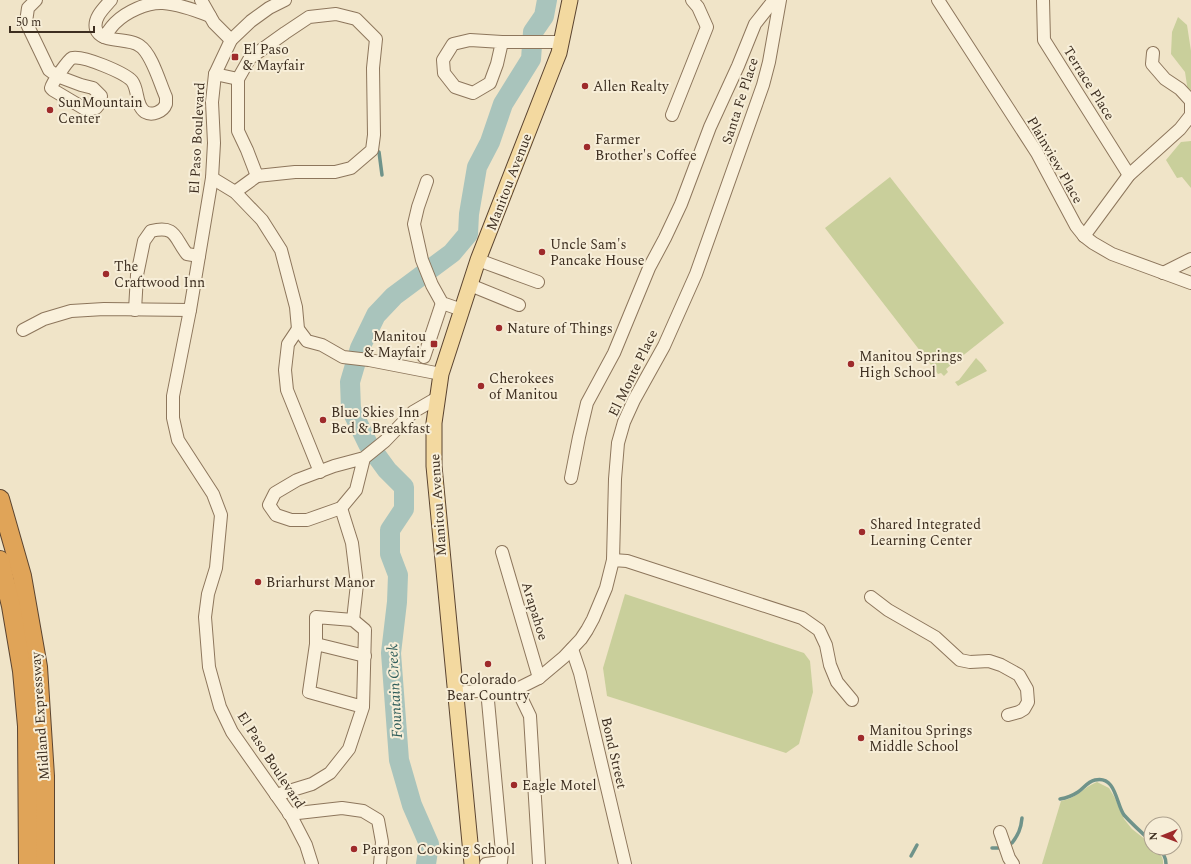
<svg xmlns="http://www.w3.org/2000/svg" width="1191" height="864" font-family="Spectral,serif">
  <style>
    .green { fill: #c9cf9b }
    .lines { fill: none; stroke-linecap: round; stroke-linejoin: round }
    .stream { stroke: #6f938a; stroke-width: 3.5 }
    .river { stroke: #a9c4bc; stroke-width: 20 }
    .minor-casing { stroke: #8d765c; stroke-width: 14 }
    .major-casing { stroke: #5b4430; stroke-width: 17 }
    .highway-casing { stroke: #5b4430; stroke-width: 20 }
    .minor { stroke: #faf1dc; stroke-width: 12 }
    .major { stroke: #f3d9a0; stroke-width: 15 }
    .highway { stroke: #e0a458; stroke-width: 18 }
    .poi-dot { fill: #9e2a2b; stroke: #f7eed8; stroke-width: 1.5 }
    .labels { text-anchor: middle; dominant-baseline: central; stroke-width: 4; stroke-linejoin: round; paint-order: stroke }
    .poi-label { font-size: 14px; fill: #3d2e20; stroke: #f7eed8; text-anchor: start }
    .street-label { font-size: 14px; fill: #3d2e20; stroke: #f7eed8 }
    .water-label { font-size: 15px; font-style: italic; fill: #2f5d5a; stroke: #f7eed8 }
  </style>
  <rect width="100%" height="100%" fill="#f0e4c8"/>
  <g class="green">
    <path d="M1178,17L1187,25L1191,51V96L1188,92L1185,72L1171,54L1172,32Z"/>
    <path d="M1191,141V188L1182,177L1177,178L1166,160L1181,142Z"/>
    <path d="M890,177L1004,323L946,369L948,372L944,376L941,373L938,374L825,228Z"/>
    <path d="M976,358L982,364L987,371L958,386L955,382L959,380Z"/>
    <path d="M625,594L804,653L810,661L813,692L799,744L786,753L607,696L603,668Z"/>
    <path d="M1097,782L1109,788L1115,798L1124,819L1132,829L1151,844V848H1155C1159,853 1164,857 1163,864H1042L1061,801C1078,798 1082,788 1097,782Z"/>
  </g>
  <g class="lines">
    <g class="stream">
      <path d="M379,152L382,175"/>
      <path d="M1060,799C1066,798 1072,796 1078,792C1084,788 1087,782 1095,780C1116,775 1116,804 1124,815C1132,824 1142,833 1151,841"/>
      <path d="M1012,843C1018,835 1021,829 1022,818"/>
      <path d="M992,848H999"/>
      <path d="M1158,848C1163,853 1166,857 1166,864"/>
      <path d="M911,856L917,845"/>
    </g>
    <path class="river" d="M426,864L429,844L412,805L399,760L391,653L397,602L398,575L390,554V530L404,509V487L387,470L368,444L351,409L350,382L360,348L376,315L394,296L452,253L468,234L469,214L477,167L490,142L503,104L531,59L533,32L544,16L547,0"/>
    <defs>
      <g id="minor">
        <path d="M36,0L28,8L26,22L49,70L57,76L81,85L93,88L101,96L100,103L96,108L91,109H85L53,90L51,88C52,83 68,60 72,58C83,55 125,73 132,81C139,90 135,105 145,112C152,116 163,112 166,104C166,102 166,100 166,97C160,84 152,54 140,46C129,37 101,44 96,29C93,18 104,8 111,0"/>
        <path d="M201,0L214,23L231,40"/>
        <path d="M285,0L269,8L251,21L231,40L215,74L212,102L214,143L212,178L190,310L173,396V418L178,440L213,494L221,515L216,568L208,594L205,617L209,667L220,707L232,732L291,816L306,845L312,864"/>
        <path d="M938,0L1037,153L1076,226L1084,236L1093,243L1112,254L1191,283"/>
        <path d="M1043,0L1044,40L1129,175"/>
        <path d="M336,14L356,19L376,39L373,68L374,135L372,150L351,168L335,172H295L257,176L247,150L238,131V79L250,58L285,33L309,17Z"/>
        <path d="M104,37C108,32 111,27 115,23C126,12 147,2 163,3C179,4 195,10 210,16"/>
        <path d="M502,42L497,64L490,83L473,93L455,87L444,73L443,60L453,44L470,40L502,42H561"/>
        <path d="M215,74L238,79"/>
        <path d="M672,115L707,27L698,7L692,0"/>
        <path d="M212,178L235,192L262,220L281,250L296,307L298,329L307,341L322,345L343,357L369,360L441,374"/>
        <path d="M427,181L418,207L414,224L422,260L432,285L442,303L462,310"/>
        <path d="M235,192L257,176"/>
        <path d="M1084,236L1129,175L1180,129L1191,115V101L1180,89L1165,79L1152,64L1153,53"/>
        <path d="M478,260L538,282"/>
        <path d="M1163,273L1191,259"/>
        <path d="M470,285L519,305"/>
        <path d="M135,310L137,275L144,241L151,231C177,225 174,238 187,254L199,256"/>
        <path d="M298,329L288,344L285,370L287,390L320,472"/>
        <path d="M23,330L44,319L71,311L104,309L190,310"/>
        <path d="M424,357L442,303"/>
        <path d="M364,458L356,490L341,508L307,520H291L276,515L269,505L275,493L297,480L334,466L364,458L385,441L413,412L437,398"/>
        <path d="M571,478L579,437L587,403L614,353L649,268L665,238L681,204L710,127L738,66L755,24L774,0"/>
        <path d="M341,508L352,543L357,584L353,620"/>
        <path d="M502,552L539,678"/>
        <path d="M613,560L615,479L618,443L624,422L634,400L664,346L696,274L763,85L769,62L780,0"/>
        <path d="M871,597L888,610L935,637L960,660L970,662L989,661L1001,665L1019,675L1027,689L1028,702L1024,709L1019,712L1008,715"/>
        <path d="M316,644L365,656"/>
        <path d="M572,649L580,673L625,864"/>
        <path d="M517,689L530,716L539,864"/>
        <path d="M455,693L487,690L517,689L539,678L564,657L581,639L587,630L593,619L606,588L613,560L627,561L802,618L819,630L826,645L830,665L837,682L852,700"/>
        <path d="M276,795L312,784L330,773L349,749L363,707L365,630L353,620L316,617V644L309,692L363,707"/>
        <path d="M289,814L342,808L363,811L378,820L382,842L380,864"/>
        <path d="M1000,832L1009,858L1013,864"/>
        <path d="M486,864L501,862L502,852L487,690"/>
      </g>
      <path id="major" d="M472,864L434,466V423L441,374L478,260L555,63L559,53L570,0"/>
      <g id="highway">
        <path d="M0,499L22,576L38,667L45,776V864"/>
        <path d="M0,560L11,606L22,671L27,726L28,864"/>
      </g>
    </defs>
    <use href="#minor" class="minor-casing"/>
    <use href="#major" class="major-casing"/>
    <use href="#highway" class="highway-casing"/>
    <use href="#minor" class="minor"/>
    <use href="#major" class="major"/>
    <use href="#highway" class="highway"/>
  </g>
  <g class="poi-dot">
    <rect x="231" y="53" width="8" height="8" rx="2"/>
    <circle cx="585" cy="86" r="4"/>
    <circle cx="50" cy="110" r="4"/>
    <circle cx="587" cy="147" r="4"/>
    <circle cx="542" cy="252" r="4"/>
    <circle cx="106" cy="274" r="4"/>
    <circle cx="499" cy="328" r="4"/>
    <rect x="430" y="340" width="8" height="8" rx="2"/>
    <circle cx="851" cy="364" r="4"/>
    <circle cx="481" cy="386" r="4"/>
    <circle cx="323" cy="420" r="4"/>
    <circle cx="862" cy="532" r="4"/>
    <circle cx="258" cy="582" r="4"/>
    <circle cx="488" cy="664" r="4"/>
    <circle cx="861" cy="738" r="4"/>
    <circle cx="514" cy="785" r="4"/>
    <circle cx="354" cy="849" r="4"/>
  </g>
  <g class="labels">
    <g class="poi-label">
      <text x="243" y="49">El Paso<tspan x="243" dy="16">&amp; Mayfair</tspan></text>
      <text x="593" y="86">Allen Realty</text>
      <text x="58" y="102">SunMountain<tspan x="58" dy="16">Center</tspan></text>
      <text x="595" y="139">Farmer<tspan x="595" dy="16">Brother's Coffee</tspan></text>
      <text x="550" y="244">Uncle Sam's<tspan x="550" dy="16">Pancake House</tspan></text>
      <text x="114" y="266">The<tspan x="114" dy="16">Craftwood Inn</tspan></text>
      <text x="507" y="328">Nature of Things</text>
      <text x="426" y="336" text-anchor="end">Manitou<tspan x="426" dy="16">&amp; Mayfair</tspan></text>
      <text x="859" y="356">Manitou Springs<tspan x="859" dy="16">High School</tspan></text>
      <text x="489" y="378">Cherokees<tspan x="489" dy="16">of Manitou</tspan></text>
      <text x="331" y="412">Blue Skies Inn<tspan x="331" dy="16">Bed &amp; Breakfast</tspan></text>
      <text x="870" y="524">Shared Integrated<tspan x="870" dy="16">Learning Center</tspan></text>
      <text x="266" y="582">Briarhurst Manor</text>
      <text x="488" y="679" text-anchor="middle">Colorado<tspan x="488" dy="16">Bear Country</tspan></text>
      <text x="869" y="730">Manitou Springs<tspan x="869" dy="16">Middle School</tspan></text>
      <text x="522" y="785">Eagle Motel</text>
      <text x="362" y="849">Paragon Cooking School</text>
    </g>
    <g class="street-label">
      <text transform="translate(1089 83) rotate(58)">Terrace Place</text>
      <text transform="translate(740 101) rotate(-72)">Santa Fe Place</text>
      <text transform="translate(197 138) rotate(-87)">El Paso Boulevard</text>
      <text transform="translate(1055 160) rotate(60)">Plainview Place</text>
      <text transform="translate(509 182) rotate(-69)">Manitou Avenue</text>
      <text transform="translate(633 373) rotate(-64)">El Monte Place</text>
      <text transform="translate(438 505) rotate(-94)">Manitou Avenue</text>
      <text transform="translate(535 611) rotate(73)">Arapahoe</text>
      <text transform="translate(40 716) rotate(-94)">Midland Expressway</text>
      <text transform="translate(614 753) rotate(77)">Bond Street</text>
      <text transform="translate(271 760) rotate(57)">El Paso Boulevard</text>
    </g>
    <g class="water-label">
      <text transform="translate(395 691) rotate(-93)">Fountain Creek</text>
    </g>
  </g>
  <g transform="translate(1163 836) rotate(269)"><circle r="19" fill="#f7eed8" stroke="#ada18e"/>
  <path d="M0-3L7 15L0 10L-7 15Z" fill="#9e2a2b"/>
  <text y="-6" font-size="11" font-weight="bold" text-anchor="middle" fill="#3d2e20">N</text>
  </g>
  <path d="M10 26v6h84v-6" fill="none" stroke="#3d2e20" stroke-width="2"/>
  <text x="16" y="26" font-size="12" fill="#3d2e20" stroke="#f7eed8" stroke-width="3" paint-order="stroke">50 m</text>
</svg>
